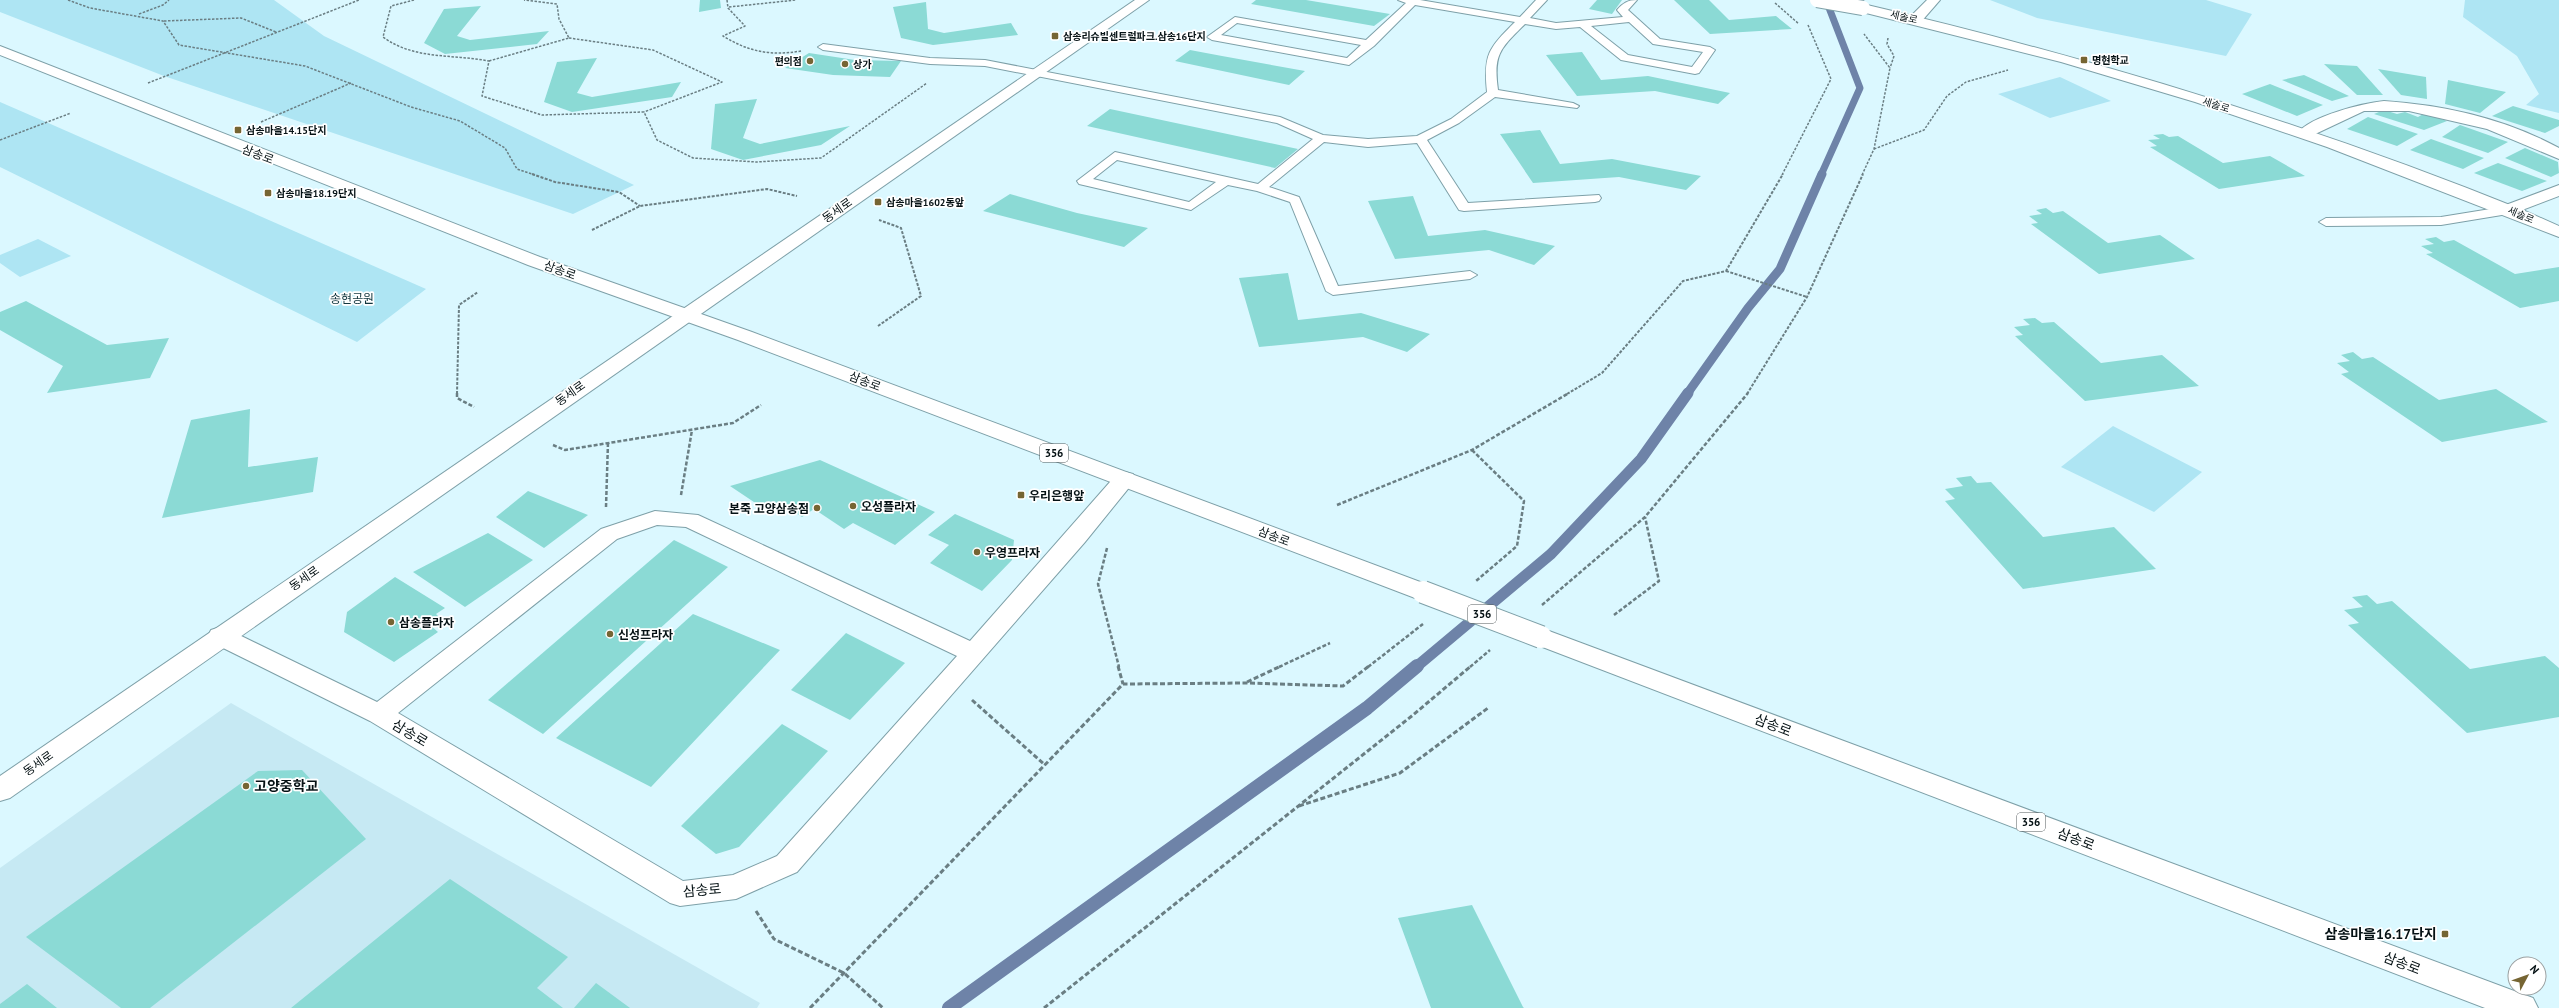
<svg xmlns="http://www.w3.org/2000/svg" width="2559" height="1008" font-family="'PT Sans','Noto Sans KR',sans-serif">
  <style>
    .built { fill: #c6e9f3 }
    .green { fill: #aee5f3 }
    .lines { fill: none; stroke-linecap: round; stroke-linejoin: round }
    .stream-far3 { stroke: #6e83a8; stroke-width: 7 }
    .stream-far2 { stroke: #6e83a8; stroke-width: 9 }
    .stream-far1 { stroke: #6e83a8; stroke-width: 11 }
    .stream { stroke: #6e83a8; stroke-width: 14 }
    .building { fill: #8bdad5 }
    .service-casing { stroke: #7ea0a8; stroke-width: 2 }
    .minor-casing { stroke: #7ea0a8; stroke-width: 2 }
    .tertiary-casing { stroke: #7ea0a8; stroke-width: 2 }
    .secondary-casing { stroke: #7ea0a8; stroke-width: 2 }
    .primary-casing { stroke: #7ea0a8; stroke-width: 2 }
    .path-far3 { stroke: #6a7e83; stroke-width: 1.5; stroke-dasharray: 2.5 1.5; stroke-linecap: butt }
    .path-far2 { stroke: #6a7e83; stroke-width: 2; stroke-dasharray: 3 1.5; stroke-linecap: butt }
    .path-far1 { stroke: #6a7e83; stroke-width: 2.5; stroke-dasharray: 4 2; stroke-linecap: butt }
    .path { stroke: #6a7e83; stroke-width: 3; stroke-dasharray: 5 2.5; stroke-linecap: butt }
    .service { fill: #fff; fill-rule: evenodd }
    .minor { fill: #fff; fill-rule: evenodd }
    .tertiary { fill: #fff; fill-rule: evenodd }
    .secondary { fill: #fff; fill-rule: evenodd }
    .primary { fill: #fff; fill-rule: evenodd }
    .tertiary-bridge-casing { stroke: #7ea0a8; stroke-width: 16; stroke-linecap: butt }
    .primary-bridge-casing { stroke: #7ea0a8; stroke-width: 24; stroke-linecap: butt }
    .tertiary-bridge { stroke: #fff; stroke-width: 14 }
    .primary-bridge { stroke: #fff; stroke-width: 22 }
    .poi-dot { fill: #766533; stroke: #fff; stroke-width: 1.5 }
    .labels { text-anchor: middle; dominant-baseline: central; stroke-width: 3.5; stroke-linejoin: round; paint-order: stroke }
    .far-street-label { font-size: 10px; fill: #061215; stroke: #fff }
    .far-poi-label { font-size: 10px; font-weight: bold; fill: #061215; stroke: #fff; text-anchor: start }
    .shield { fill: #fff; stroke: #51595b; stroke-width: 1 }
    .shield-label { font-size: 11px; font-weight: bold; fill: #061215 }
    .street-label { font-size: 12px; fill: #061215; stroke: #fff }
    .park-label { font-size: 12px; fill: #11363e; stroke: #fff }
    .poi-label { font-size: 12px; font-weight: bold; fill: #061215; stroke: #fff; text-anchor: start }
    .near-street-label { font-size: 14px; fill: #061215; stroke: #fff }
    .near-poi-label { font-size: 14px; font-weight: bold; fill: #061215; stroke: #fff; text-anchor: start }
  </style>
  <rect width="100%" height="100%" fill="#dbf8ff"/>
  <path class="built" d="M231,703L760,1003L757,1008H0V868Z"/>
  <g class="green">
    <path d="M0,0H274L324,36L634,185L573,214L164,76L0,12Z"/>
    <path d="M1990,0H2206L2252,14L2226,56L2037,18Z"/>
    <path d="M2465,0H2559V113L2526,105L2539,94L2517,56L2463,17Z"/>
    <path d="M2060,77L2111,101L2050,118L1998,94Z"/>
    <path d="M0,102L46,122L426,289L357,342L0,167Z"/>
    <path d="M38,239L71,256L20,277L0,263V255Z"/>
    <path d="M2113,426L2202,472L2154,512L2061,467Z"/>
  </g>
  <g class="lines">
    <path class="stream-far3" d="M1821,175L1860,88L1826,0"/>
    <path class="stream-far2" d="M1687,394L1748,308L1780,269L1822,174"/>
    <path class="stream-far1" d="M1416,667L1551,554L1641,459L1688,393"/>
    <path class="stream" d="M949,1008L1367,708L1417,666"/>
  </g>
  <g class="building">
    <path d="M700,0H720L721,8L699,12Z"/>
    <path d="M1256,0H1306L1390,14L1374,26L1251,4Z"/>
    <path d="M1597,0H1622L1612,14L1589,9Z"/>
    <path d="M1674,0H1709L1729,20L1776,16L1792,29L1710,34Z"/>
    <path d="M926,2L928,29L944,33L1011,23L1018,35L933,45L901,38L893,7Z"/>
    <path d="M481,6L457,36L470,40L549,31L537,44L445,54L424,43L444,9Z"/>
    <path d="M1190,50L1222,56L1305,71L1289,85L1175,61Z"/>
    <path d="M1582,52L1601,80L1648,76L1730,93L1718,104L1655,91L1577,96L1546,55Z"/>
    <path d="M809,53L855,60L901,61L890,77L833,75L785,68Z"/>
    <path d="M597,58L577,93L592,97L681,82L672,97L572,112L544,102L557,62Z"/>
    <path d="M2324,64L2357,66L2383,95H2357Z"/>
    <path d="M2378,69L2426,77L2427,99L2401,95Z"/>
    <path d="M2304,75L2349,96L2332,101L2282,80Z"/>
    <path d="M2448,80L2506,92L2480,113L2445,104Z"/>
    <path d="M2270,84L2323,105L2297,116L2242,94Z"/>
    <path d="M757,99L743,138L760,144L850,126L821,145L743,160L711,149L715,104Z"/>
    <path d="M2513,106L2559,120V126L2545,133L2492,116Z"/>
    <path d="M1110,109L1171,122L1298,149L1275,168L1087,126Z"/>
    <path d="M2384,110L2397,114L2405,112L2418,117L2425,113L2447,121L2424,130L2374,114Z"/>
    <path d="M2368,117L2418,134L2397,146L2347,129Z"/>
    <path d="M2460,125L2508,142L2488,153L2442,137Z"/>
    <path d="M1540,130L1560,164L1612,159L1701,176L1686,190L1619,177L1533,183L1500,134Z"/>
    <path d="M2163,134L2169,137L2178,136L2223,163L2270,156L2305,176L2219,189L2150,147L2157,146L2148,140L2160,139L2153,135Z"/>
    <path d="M2431,139L2484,158L2463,169L2410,150Z"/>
    <path d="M2525,148L2558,162L2559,173L2551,177L2505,158Z"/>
    <path d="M2498,163L2547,181L2522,191L2474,173Z"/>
    <path d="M1010,194L1077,213L1148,228L1124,247L983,211Z"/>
    <path d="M1413,196L1428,236L1485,230L1555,246L1534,265L1489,250L1395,259L1368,201Z"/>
    <path d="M2046,208L2053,213L2063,211L2108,243L2160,235L2195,259L2099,274L2031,224L2038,223L2029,216L2042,214L2036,210Z"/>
    <path d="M2436,237L2444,242L2454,240L2515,274L2559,267V301L2520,308L2426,254L2433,253L2421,246L2434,244L2425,239Z"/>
    <path d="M1288,273L1298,320L1361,313L1430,334L1407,352L1363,337L1259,347L1239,278Z"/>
    <path d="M26,301L107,345L169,338L150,378L47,393L63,366L0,330V312Z"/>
    <path d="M2035,318L2042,323L2054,322L2101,363L2162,355L2199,386L2085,401L2015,336L2023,335L2014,327L2030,325L2023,319Z"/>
    <path d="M2353,352L2362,359L2373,357L2439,400L2496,389L2548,422L2442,442L2341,374L2349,372L2337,363L2350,361L2341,355Z"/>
    <path d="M250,409L248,467L318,457L313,492L162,518L191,420Z"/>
    <path d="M820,460L935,512L895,545L853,523L844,529L814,509L802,517L779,502L766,510L730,486Z"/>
    <path d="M1971,476L1977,483L1991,482L2043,537L2114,527L2156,569L2023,589L1945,501L1955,499L1945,489L1963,486L1956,478Z"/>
    <path d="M528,491L588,515L544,548L496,517Z"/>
    <path d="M955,514L1014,540L1012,560L982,591L930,563L949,545L928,535Z"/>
    <path d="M488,533L533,560L465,607L413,572Z"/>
    <path d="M674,540L728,567L543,734L488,700Z"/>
    <path d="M395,577L445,608L436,614L441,619L430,625L438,632L394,662L344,632L347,612Z"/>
    <path d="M2367,595L2377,604L2392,601L2470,669L2545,656L2559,668V717L2467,733L2348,625L2359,623L2344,610L2363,607L2352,597Z"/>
    <path d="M693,614L780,650L651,787L556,738Z"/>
    <path d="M846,633L905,663L850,720L791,690Z"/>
    <path d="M782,724L828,751L739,847L716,854L681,826Z"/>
    <path d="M302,770L366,839L150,1008H121L26,937L258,771Z"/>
    <path d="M450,879L568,957L537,988L563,1008H291Z"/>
    <path d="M1472,905L1523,1007L1524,1008H1431L1398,918Z"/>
    <path d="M596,983L630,1008H574Z"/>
    <path d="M27,984L57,1008H0V1004Z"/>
  </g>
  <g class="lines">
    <defs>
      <g id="service">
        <path d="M1398,0H1420L1520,17L1536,0H1547L1530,18L1556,23L1623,17L1617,10C1623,3 1628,0 1637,0L1628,10L1660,39L1710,47L1715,50L1699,73L1695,74L1621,60L1580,27L1556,29L1525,24C1500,49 1493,54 1498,90L1573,103L1579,106L1577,108L1495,97L1459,123L1427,140L1468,203L1599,195L1601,198L1599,201L1595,202L1464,211L1459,210L1417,143L1368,147L1324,142L1269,187L1299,197L1338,286L1470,271L1477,275L1470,279L1333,295L1326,291L1290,202L1257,191L1228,185L1191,210L1079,184L1077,181L1115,152L1258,184L1313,139L1277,123L985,66L930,64L823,50L818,47L823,44L930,58L985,60L1280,117L1323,135L1368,139L1417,136L1451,119L1487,92C1483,54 1489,48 1515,22L1415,5L1374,46L1349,65L1212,40L1207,37L1235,17L1366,40L1406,3ZM1629,22L1653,44L1703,52L1692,67L1628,55L1591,26ZM1237,23L1361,45L1347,58L1221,35ZM1117,160L1216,182L1189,202L1093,179Z"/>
        <path d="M2509,206L2515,210L2514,213L2441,225L2326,226L2319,222L2326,218L2441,217Z"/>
      </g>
      <g id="minor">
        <path d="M1927,0H1940L1920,23H1910L1908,20L1910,17Z"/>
        <path d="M2384,101C2444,105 2506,119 2559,148V159L2487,129L2409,111H2364L2311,136H2301L2298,133C2310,116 2364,103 2384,101Z"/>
        <path d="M2559,185V196L2509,215L2501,210L2503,206Z"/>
        <path d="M1125,472L1133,474L1136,479L1085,542L797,872L736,899L680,906L670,903L370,721L211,642L208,636L211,630L220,627L229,630L377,702L601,529L655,511L698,515L970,641L1117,474ZM657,525L686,527L957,656L777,856L733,875L683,881L398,713L617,539Z"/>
      </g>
      <path id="tertiary" d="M1863,4C2089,57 2310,124 2525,211L2559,226V237L2327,147L2195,102L2061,62L1858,11L1857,8L1858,5Z"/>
      <path id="secondary" d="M1135,0H1149L10,798L0,801V776Z"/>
      <g id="primary">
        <path d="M0,46L540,257L752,332L1431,586L1435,592L1431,598L1423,600L1415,598L738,340L528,265L0,55Z"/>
        <path d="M1541,628L2533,998L2538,1008H2485L1532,643L1529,637L1532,631Z"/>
      </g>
    </defs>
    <use href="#service" class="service-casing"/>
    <use href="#minor" class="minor-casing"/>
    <use href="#tertiary" class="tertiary-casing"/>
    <use href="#secondary" class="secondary-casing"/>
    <use href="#primary" class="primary-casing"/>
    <g class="path-far3">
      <path d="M68,0L90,8L163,21L179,45L305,66L411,107L460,121L505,148L517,169L535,175"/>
      <path d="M414,0L391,6L383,37C414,60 453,54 489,61L482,96L542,115L644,112L657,140L693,158L756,162L821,158L927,83"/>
      <path d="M727,0L728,8L745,26L723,36C749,52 771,56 801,51"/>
      <path d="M1775,3L1799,24"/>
      <path d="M729,7L796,0"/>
      <path d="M139,14L163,5L169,0"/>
      <path d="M164,21L241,18L276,32"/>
      <path d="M569,38L653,50L722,82L644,112"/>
      <path d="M1888,38L1887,44L1894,56L1890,68"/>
      <path d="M489,61L569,38L559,19L557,4L524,0"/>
      <path d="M148,83L359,0"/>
      <path d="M261,122L351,83"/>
      <path d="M0,140L71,113"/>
      <path d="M1874,149L1924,130L1947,96L1966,82L2008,70"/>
      <path d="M1782,175L1831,79L1808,25"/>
      <path d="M1862,175L1874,149L1890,68L1864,34"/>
    </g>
    <g class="path-far2">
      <path d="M532,174L555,182L619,192L640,206"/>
      <path d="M592,230L640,206L767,189L797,196"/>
      <path d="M1726,271L1807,297"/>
      <path d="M878,326L921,296L901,228L879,220"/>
      <path d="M457,394L459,305L478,292"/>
      <path d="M1567,394L1602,373L1683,281L1726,271L1783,174"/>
      <path d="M1747,394L1807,297L1863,174"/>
    </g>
    <g class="path-far1">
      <path d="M457,393V398L474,407"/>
      <path d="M553,445L565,450L733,423L761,405"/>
      <path d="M1472,450L1524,501L1517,546L1476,581"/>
      <path d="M681,495L692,430"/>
      <path d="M1337,505L1472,450L1569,393"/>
      <path d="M606,507L608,442"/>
      <path d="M1107,548L1098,584L1119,667"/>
      <path d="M1542,605L1645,517L1748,393"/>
      <path d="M1614,615L1659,581L1645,517"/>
      <path d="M1279,667L1330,643"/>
      <path d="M1368,667L1423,624"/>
      <path d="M1470,667L1490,650"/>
    </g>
    <g class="path">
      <path d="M1118,666L1123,684"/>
      <path d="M1247,682L1281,666"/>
      <path d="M972,700L1045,765"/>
      <path d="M1299,806L1400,773L1488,708"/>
      <path d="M756,911L774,939L844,973L883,1008"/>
      <path d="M810,1008L1123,684L1246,683L1343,686L1369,666"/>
      <path d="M1044,1008L1413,715L1471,666"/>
    </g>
    <use href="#service" class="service"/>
    <use href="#minor" class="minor"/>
    <use href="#tertiary" class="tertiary"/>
    <use href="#secondary" class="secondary"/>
    <use href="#primary" class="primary"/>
    <defs>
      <path id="tertiary-bridge" d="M1817,0L1863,8"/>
      <path id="primary-bridge" d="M1423,592L1541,637"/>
    </defs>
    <use href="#tertiary-bridge" class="tertiary-bridge-casing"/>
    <use href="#primary-bridge" class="primary-bridge-casing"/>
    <use href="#tertiary-bridge" class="tertiary-bridge"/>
    <use href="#primary-bridge" class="primary-bridge"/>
  </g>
  <g class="poi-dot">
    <rect x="1051" y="32" width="8" height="8" rx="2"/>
    <rect x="2080" y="56" width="8" height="8" rx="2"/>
    <circle cx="810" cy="61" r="4"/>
    <circle cx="845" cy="64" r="4"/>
    <rect x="234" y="126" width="8" height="8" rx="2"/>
    <rect x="264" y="189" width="8" height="8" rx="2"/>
    <rect x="874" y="198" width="8" height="8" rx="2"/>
    <rect x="1017" y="491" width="8" height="8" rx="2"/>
    <circle cx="853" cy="506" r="4"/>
    <circle cx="817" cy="508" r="4"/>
    <circle cx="977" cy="552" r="4"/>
    <circle cx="391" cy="622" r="4"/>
    <circle cx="610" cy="634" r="4"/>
    <circle cx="246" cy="786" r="4"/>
    <rect x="2441" y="930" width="8" height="8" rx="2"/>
  </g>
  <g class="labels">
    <g class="far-street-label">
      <text transform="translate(1904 17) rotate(13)">세솔로</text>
      <text transform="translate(2216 105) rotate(17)">세솔로</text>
      <text transform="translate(2521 215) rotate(23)">세솔로</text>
    </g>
    <g class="far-poi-label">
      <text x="1063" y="36">삼송리슈빌센트럴파크.삼송16단지</text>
      <text x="2092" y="60">명현학교</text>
      <text x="802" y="61" text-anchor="end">편의점</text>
      <text x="853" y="64">상가</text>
      <text x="246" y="130">삼송마을14.15단지</text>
      <text x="276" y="193">삼송마을18.19단지</text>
      <text x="886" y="202">삼송마을1602동앞</text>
    </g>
    <g class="shield">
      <rect x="1040" y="444" width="28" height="18" rx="3"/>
      <rect x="1468" y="605" width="28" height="18" rx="3"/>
      <rect x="2017" y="813" width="28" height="18" rx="3"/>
    </g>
    <g class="shield-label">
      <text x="1054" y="453">356</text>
      <text x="1482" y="614">356</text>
      <text x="2031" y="822">356</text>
    </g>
    <g class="street-label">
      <text transform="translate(258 154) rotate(21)">삼송로</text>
      <text transform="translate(837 210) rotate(-35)">동세로</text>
      <text transform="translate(560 270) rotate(20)">삼송로</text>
      <text transform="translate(865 381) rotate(21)">삼송로</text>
      <text transform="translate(570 393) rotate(-35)">동세로</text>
      <text transform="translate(1274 536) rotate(21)">삼송로</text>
      <text transform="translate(304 578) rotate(-35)">동세로</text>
      <text transform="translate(38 763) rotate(-35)">동세로</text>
    </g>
    <g class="park-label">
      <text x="352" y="298">송현공원</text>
    </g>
    <g class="poi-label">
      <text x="1029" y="495">우리은행앞</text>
      <text x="861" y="506">오성플라자</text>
      <text x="809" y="508" text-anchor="end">본죽 고양삼송점</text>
      <text x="985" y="552">우영프라자</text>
      <text x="399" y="622">삼송플라자</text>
      <text x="618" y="634">신성프라자</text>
    </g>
    <g class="near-street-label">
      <text transform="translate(1773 725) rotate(21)">삼송로</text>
      <text transform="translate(410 733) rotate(31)">삼송로</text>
      <text transform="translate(2076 839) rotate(21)">삼송로</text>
      <text transform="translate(702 890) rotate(-5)">삼송로</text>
      <text transform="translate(2402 963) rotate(21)">삼송로</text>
    </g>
    <g class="near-poi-label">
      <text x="254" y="786">고양중학교</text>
      <text x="2437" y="934" text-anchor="end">삼송마을16.17단지</text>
    </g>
  </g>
  <g transform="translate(2527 976) rotate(49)"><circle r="19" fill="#ffffff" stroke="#9ba0a1"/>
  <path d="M0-3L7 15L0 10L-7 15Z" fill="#766533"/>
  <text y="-6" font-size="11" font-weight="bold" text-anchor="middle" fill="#061215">N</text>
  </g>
</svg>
